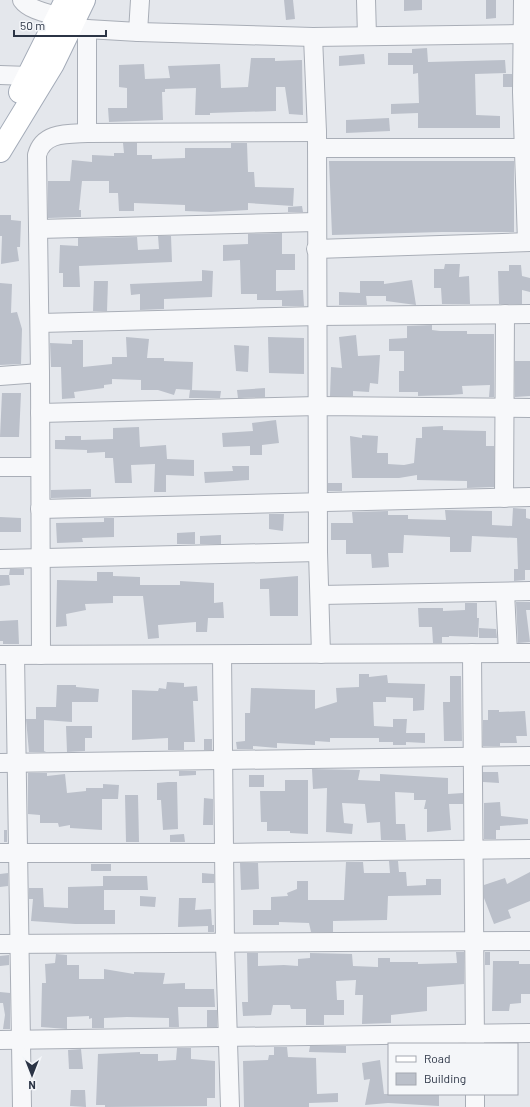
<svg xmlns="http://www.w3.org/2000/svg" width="530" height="1107" font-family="Barlow,sans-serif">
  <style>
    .building { fill: #bbc0ca }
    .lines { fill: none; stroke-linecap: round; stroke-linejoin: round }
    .minor-casing { stroke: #a9aeb7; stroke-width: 20 }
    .major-casing { stroke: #a3abb8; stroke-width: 24 }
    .minor { stroke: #f7f8fa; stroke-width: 18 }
    .major { stroke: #fff; stroke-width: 22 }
  </style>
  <rect width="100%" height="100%" fill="#e4e7ec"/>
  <g class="building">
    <path d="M284,0H293L295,19L286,20Z"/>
    <path d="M404,0H422V10L404,11Z"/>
    <path d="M486,0H496V18L486,19Z"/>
    <path d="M427,48L428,62L505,60L506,73L475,74L476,115L500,116V128H418V113L391,114V104L419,103L418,73L413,74V65H388V53H412V49Z"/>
    <path d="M364,54L365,64L339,66V56Z"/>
    <path d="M251,58H275V61L302,60L303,115L289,114L285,87H276V111L210,113V115H195L196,88L165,89V92H162L163,120L109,122L108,108H127V88L119,87V65L144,64L145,79L170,78L168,66L220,64L221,88L248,87Z"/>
    <rect x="503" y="74" width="9" height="13"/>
    <path d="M389,118L390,131L346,133V120Z"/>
    <path d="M123,143H137V155H152V159L185,158V148H231V143H247L248,172H254L255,187L294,188L293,206L248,203V210L211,212L185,211V205L134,203V211H119L118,193H109V181H82L79,210H81V217L48,218V181H70L72,160L92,162V155L114,156V153H124Z"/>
    <path d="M329,161H514V232H442L332,235Z"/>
    <path d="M302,206L303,212H288V207Z"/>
    <path d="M0,215H11V220L21,221L20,247H17L19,261L1,264L2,236H0Z"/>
    <path d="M282,233V254H295V270H276V291L303,290L304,306H282V300H257V294H241L240,260L223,261V245L248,244V234Z"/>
    <path d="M158,236H171L172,262L79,266L80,287H63V273H59L60,245L78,246V238L137,237L138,250L159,249Z"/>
    <path d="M445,264H460L459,277L469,276L470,304H442L441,288H434V269H444Z"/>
    <path d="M509,265H521L522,276L530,278V292L522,290V304H499L498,271H509Z"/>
    <path d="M202,270L213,271L212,297L164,299V309L140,310V294L131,295L130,284L202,281Z"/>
    <path d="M412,280L416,305L386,301V296H366L367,305H339V292L360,293V281H384V284Z"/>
    <path d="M94,281H108L107,311H93Z"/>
    <path d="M0,283L12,284L11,313L17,312L22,329L21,364L0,365Z"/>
    <path d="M432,325V330L440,331H467V334H494V397H489L490,385L462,386L463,394L450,395L418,396V392H399V371H404V351H389V339L407,338V326Z"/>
    <path d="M356,335L358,356L380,355L378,384L370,383L369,392L353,391V396H330L331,367L342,368L339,337Z"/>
    <path d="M126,337L149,339L147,358H164V361L193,362L192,390L176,389L174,395L158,390H141V380L112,379V384L104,385V388L74,392L75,398L62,399L61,367H51L50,343L72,344V340H83V367L112,364V357H127Z"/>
    <path d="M268,337L304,338V374L269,373Z"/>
    <path d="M234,345L249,346L248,372L236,371Z"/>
    <path d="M515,361H530V396L515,397Z"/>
    <path d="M265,388V397L238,398L237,390Z"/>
    <path d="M190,390L221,391L220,398H189Z"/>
    <path d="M2,393H21L19,437H0Z"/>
    <path d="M276,420L279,443L262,445V455H250V446L223,447L222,433L253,431L252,423Z"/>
    <path d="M443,426V430L486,431V446H494V487L467,488V481L417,480V475L399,478H352L350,436L362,438V435L378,436L377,453H388V464L404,465L414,463L416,438H422V427Z"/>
    <path d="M139,427L140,447L166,445L167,459L194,460V476L166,475V492H154L155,464L131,465L132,483H115L113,458H105V452L87,453V450L55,449V440H65V436H81V440L113,439V428Z"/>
    <path d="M232,466H249V480L205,483L204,472L233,471Z"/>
    <rect x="328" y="483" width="14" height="8"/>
    <path d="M91,489V497L51,498V490Z"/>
    <path d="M513,508L526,509V518L530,519V570H525V580L514,581V569H518L517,538L472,536L471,552H450V537L404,535L403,553H388L389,567L372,568L371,554H346V540H331V523H353L352,512L388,511V515H408V519L446,520L445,510L492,511V525L512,526Z"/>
    <path d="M269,514H284L283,531L269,529Z"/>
    <path d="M0,517L21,518V532H0Z"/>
    <path d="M104,518H114V537L82,538L83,542L57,543L56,523L104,522Z"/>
    <path d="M195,532V544H177V533Z"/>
    <path d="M221,535V544H200V536Z"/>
    <path d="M10,569H24V575H9L10,585L0,586V575H9Z"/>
    <path d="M97,572H113V576L140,577V585H180V581L214,583V603L223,602L224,618H208L207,632H196V622L158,625L159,638L148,639L143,596H113V603L85,604L86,610L66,614L67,626L56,627L57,580L97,581Z"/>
    <path d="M298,576V616H270L269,589H260V579Z"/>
    <path d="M516,602H530V610H526L530,642L518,643Z"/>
    <path d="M465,603H477V618H479L478,637L449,636V637H442V643H433L432,627H419L418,608H443V611L465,610Z"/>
    <path d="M18,620L19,644H3V641H0V621Z"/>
    <path d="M479,628L496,629L497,638H479Z"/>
    <path d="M359,674H369V677L387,675L388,683L425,684L424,710L413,711V698L386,697V702H373L374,726L393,727V719H407L406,733H425V743L406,742V745H393V742H379V738H330V742L315,741V745L277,743V748L253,746V749H237L236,742L245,741V713H250L251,688L315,690V709L337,702L336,688L359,687Z"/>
    <path d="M450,676H461L462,741H444L443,702H450Z"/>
    <path d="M167,682L184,683V687L197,686L198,701H193L195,742H184V750H168V738L132,740V690L158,691L159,688L166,689Z"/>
    <path d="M57,685H76V687L99,689L98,702H72V722L44,720V751L46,752H29L26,719H36V707H56Z"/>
    <path d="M488,710H499V712L525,711L527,736H516L517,743H500V746H483V720H488Z"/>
    <path d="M66,726H92V738H85V751L67,752Z"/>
    <rect x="204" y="739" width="8" height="11"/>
    <path d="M312,769L360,770L358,780L380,781V774L448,778V794L463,793V804H449L451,830L427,832V809H424L426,800H414V793L395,792L396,824H405L406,840H381L380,822L367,823L365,804L342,803L344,823L353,824L352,834L326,832L327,788L313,789Z"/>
    <path d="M179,771H196V775L179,776Z"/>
    <path d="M483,772H498L499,783L483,782Z"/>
    <path d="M28,773H47V776L65,774L67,793L86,791V788H103V784L119,785L118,799H102V830L70,828V825L59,827L58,823H40V815L28,814Z"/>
    <rect x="249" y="775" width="15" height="12"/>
    <path d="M285,780H308V834L290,833V831H267V822H261L260,791H285Z"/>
    <path d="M168,782H177L178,829L163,830L161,800H157V783Z"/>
    <path d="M125,795H138L139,842H126Z"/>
    <path d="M204,798L213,799V825H203Z"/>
    <path d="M500,802L501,816L528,819V824L500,826V830H496V839H484V803Z"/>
    <rect x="4" y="830" width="3" height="12"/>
    <path d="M184,834L185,842H170V835Z"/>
    <path d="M389,861H398L399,872H406L407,886L426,885V879H441V895L388,896L387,920L333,921V932H311L309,923L279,922V925H253V910H271V897L288,896L287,893L297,889V881H308V900H344L346,862H363L364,873H390Z"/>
    <path d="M240,863H258L259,889L241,890Z"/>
    <rect x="91" y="864" width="20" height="7"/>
    <path d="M530,872V901L508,910L511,918L494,924L484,898V885L505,878L507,884Z"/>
    <path d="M8,873V886L0,887V874Z"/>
    <path d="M202,873L214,874V883H202Z"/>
    <path d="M103,876H147L148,890H104V910H115V924H75L31,921L33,899H29V888H43L44,907L68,908V887L103,886Z"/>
    <path d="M140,896L156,897L155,907L140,906Z"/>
    <path d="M179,898H196L195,910L211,909L212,925H214V932H208V926L178,927Z"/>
    <path d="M456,952H464V984L427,987V1011L391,1015V1023L362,1024L363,995H355L356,980L336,981L337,1000H344V1015H324V1025H306V1009H291L290,1005H273L271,1015L243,1016L242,1002H248L247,953H258V966L284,965L298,966V959L310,958V953L352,954L353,966L378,967V958H390V962H418V964L457,963Z"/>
    <rect x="485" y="952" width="5" height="13"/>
    <path d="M56,954L67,955V965H79V979H104V969L134,974V972L165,973L163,984L185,983V989H214L215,1007H178L179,1027H169V1018L127,1017L104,1018V1028H92V1018L89,1019V1016L67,1017V1029L41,1027L42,983H46L45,964L55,963Z"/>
    <path d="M9,955V965L0,966V956Z"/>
    <path d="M493,961H519V964H530V994H521V1003L510,1004L509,1011H492Z"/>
    <path d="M0,992L10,993V1029H3L5,1015L3,1003H0Z"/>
    <rect x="207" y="1010" width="10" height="17"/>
    <path d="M310,1046H346V1053L309,1052Z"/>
    <path d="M274,1047H287L288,1057L316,1058L317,1094L338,1093V1102L309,1103V1107H244L243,1061L268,1060L269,1055H274Z"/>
    <path d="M177,1048H191V1059L215,1061V1098H207V1106L105,1107V1105H96L98,1054L140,1052V1054H158V1061L176,1060Z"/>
    <path d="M81,1049L83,1069H69L68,1050Z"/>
    <path d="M380,1060L384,1094H439V1106L388,1103L365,1105L370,1079L364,1080L362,1063Z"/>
    <path d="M71,1090H85L86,1107L70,1106Z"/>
  </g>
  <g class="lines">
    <defs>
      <g id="minor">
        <path d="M22,0C29,10 47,13 58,16"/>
        <path d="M366,0L367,36"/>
        <path d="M523,0L522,92L527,242"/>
        <path d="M58,24L87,29L138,32L313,37L522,34"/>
        <path d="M87,29V133L317,132"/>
        <path d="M138,32L140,0"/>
        <path d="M313,37L317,132L318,552L321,654"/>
        <path d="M0,75L29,76"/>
        <path d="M317,148H530"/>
        <path d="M38,229L316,222"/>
        <path d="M316,249L530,242"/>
        <path d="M40,323L318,316L530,314"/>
        <path d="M0,376L40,373"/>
        <path d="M40,413L318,406L530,408"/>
        <path d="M0,467H40"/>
        <path d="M504,498L505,314"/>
        <path d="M40,509L530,497"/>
        <path d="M0,559L318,552"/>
        <path d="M505,592L508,653"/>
        <path d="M320,595L530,591"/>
        <path d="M472,653L475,1044"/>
        <path d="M0,655L530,653"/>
        <path d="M15,655L22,1107"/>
        <path d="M41,655L40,373L37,155C43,132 67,134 87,133"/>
        <path d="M222,655L225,944L230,1107"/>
        <path d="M0,763L530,756"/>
        <path d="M0,853H224L530,849"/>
        <path d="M0,944L530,941"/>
        <path d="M0,1040L530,1033"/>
        <path d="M475,1094V1107"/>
      </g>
      <g id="major">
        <path d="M20,92L66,0"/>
        <path d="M0,151L53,64L84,0"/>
      </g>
    </defs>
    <use href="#minor" class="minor-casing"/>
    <use href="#major" class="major-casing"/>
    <use href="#minor" class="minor"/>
    <use href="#major" class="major"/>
  </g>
  <rect x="388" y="1043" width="130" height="52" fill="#f4f6f9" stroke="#a4a8b1"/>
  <rect x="396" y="1056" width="20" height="6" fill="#ffffff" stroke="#a4a8b1"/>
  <text x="424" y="1063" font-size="12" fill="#2b3445">Road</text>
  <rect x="396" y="1073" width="20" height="12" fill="#bbc0ca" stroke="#a4a8b1"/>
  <text x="424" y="1083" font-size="12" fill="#2b3445">Building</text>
  <g transform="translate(32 1075) rotate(180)" stroke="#f4f6f9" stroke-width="3" paint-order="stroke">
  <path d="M0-3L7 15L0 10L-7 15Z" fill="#2b3445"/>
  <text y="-6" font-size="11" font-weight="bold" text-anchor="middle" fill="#2b3445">N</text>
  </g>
  <path d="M14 30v6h92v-6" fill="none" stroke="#2b3445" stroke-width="2"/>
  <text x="20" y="30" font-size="12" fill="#2b3445" stroke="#f4f6f9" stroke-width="3" paint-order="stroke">50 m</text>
</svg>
